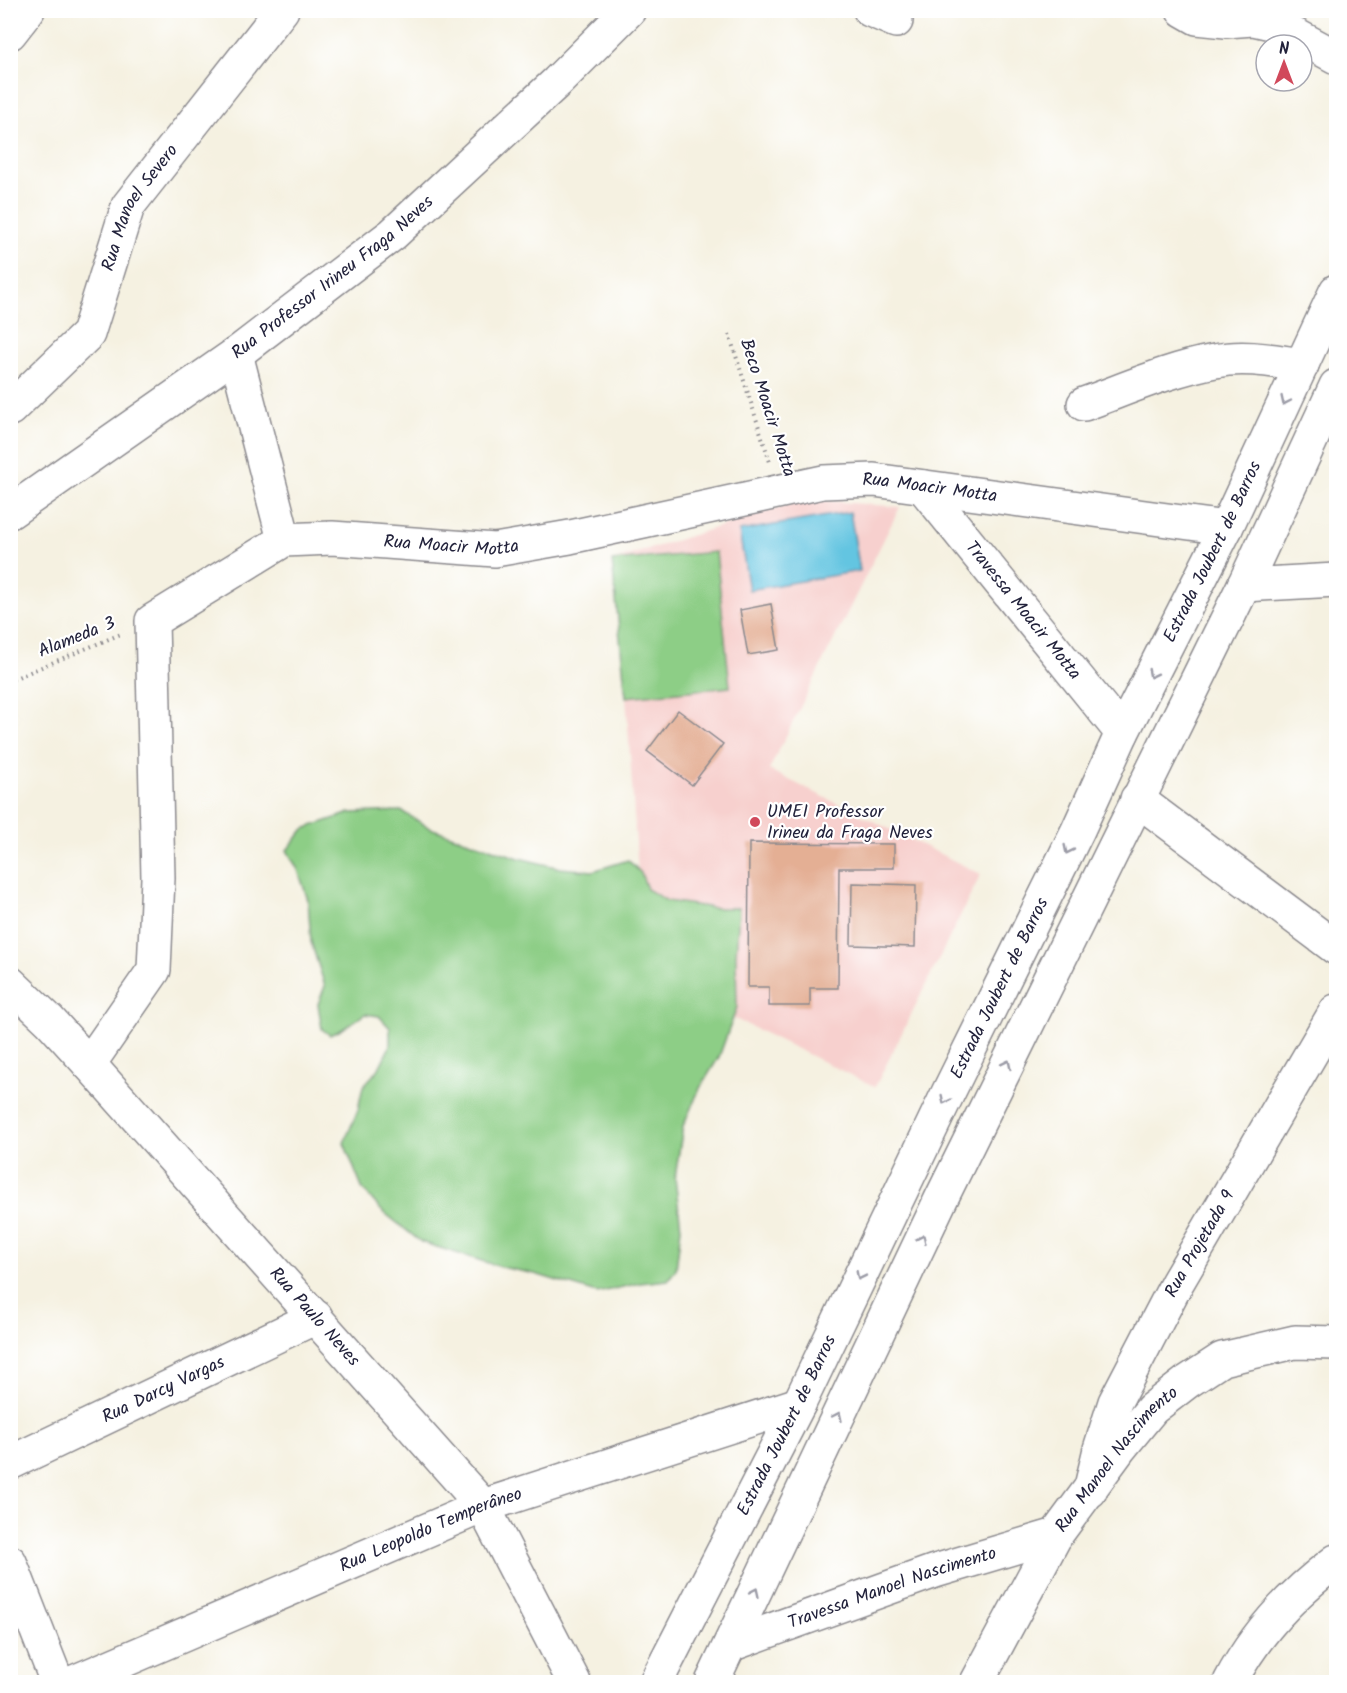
<svg xmlns="http://www.w3.org/2000/svg" width="1347" height="1693" font-family="Kalam,sans-serif">
  <style>
    .built { fill: #f7d0ce }
    .green { fill: #8dce86; stroke: #587860; stroke-width: 1.5 }
    .water { fill: #63c5e1; stroke: #42748e; stroke-width: 1.5 }
    .building { fill: #e4af94 }
    .lines { fill: none; stroke-linecap: round; stroke-linejoin: round }
    .minor-casing { stroke: #8c8a8e; stroke-width: 36 }
    .major-casing { stroke: #8c8a8e; stroke-width: 36 }
    .path { stroke: #8c8a8e; stroke-width: 4; stroke-dasharray: 1.5 4.5; stroke-linecap: butt }
    .minor { stroke: #fff; stroke-width: 33 }
    .major { stroke: #fff; stroke-width: 33 }
    .oneway { stroke: #9c9ca7 }
    .poi-dot { fill: #d1495b; stroke: #fff; stroke-width: 2 }
    .labels { text-anchor: middle; dominant-baseline: central; stroke-width: 4.5; stroke-linejoin: round; paint-order: stroke }
    .street-label { font-size: 18px; fill: #22223b; stroke: #fff }
    .poi-label { font-size: 18px; fill: #22223b; stroke: #fff; text-anchor: start }
  </style>
  <rect width="100%" height="100%" fill="#fff"/>
  <filter id="ink" filterUnits="userSpaceOnUse"><feTurbulence type="fractalNoise" baseFrequency=".0167" numOctaves="2"/><feDisplacementMap in="SourceGraphic" scale="12" xChannelSelector="R" yChannelSelector="G"/><feConvolveMatrix kernelMatrix="1 2 1 2 8 2 1 2 1" color-interpolation-filters="sRGB"/></filter>
  <filter id="wash" filterUnits="userSpaceOnUse"><feTurbulence type="fractalNoise" baseFrequency=".008" numOctaves="4" result="noise"/><feDisplacementMap in="SourceGraphic" scale="24" xChannelSelector="R" yChannelSelector="G"/><feGaussianBlur stdDeviation="1.35" result="paint"/><feColorMatrix in="noise" values="0 0 0 0 0 0 0 0 0 0 0 0 0 0 0 0 0 1.4 0 .05"/><feComposite in="paint" operator="in"/></filter>
  <g filter="url(#wash)">
    <rect width="100%" height="100%" fill="#f5f1e1"/>
    <path class="built" d="M805,499L900,507L769,770L981,874L875,1087L645,975L626,697L612,561Z"/>
    <g class="green">
      <path d="M716,552L730,687L626,697L612,561Z"/>
      <path d="M401,811L430,828L519,858L560,868L593,871L628,860L641,873L647,889L667,901L715,908H739L736,956L737,1007L719,1057L700,1088L683,1126L675,1178L681,1228L676,1269L668,1280L640,1283L597,1293L535,1274L501,1267L421,1242L381,1210L362,1188L344,1143L358,1110L363,1086L378,1070L390,1046V1028L379,1016L365,1014L341,1030L330,1035L322,1029L318,1004L325,986L311,942L308,900L298,870L287,850L304,829L312,826L350,813Z"/>
    </g>
    <path class="water" d="M850,512L860,571L749,590L739,531Z"/>
    <g id="blocks">
      <g class="building">
        <path d="M771,604L779,650L748,655L740,610Z"/>
        <path d="M678,710L723,744L692,785L647,751Z"/>
        <path d="M749,843L894,844V868H839L838,988H810V1006H769V987H748Z"/>
        <path d="M852,883L916,885L915,947L851,945Z"/>
      </g>
    </g>
  </g>
  <g filter="url(#ink)">
    <use href="#blocks" fill-opacity="0" stroke="#8c8a8e" stroke-width="1.5"/>
    <g class="lines">
      <defs>
        <g id="minor">
          <path d="M870,10L896,21"/>
          <path d="M1183,10L1197,18L1226,21L1253,19L1275,24L1336,57"/>
          <path d="M10,33L28,10"/>
          <path d="M236,354L284,540"/>
          <path d="M1084,404C1126,389 1171,369 1215,361C1244,355 1274,361 1302,365"/>
          <path id="s1" d="M10,409L88,334L128,206L282,10"/>
          <path id="s2" d="M923,487L1122,733"/>
          <path id="s3" d="M10,512L236,354L393,234L557,82L629,10"/>
          <path d="M1244,585L1336,580"/>
          <path d="M1137,799L1336,948"/>
          <path id="s4" d="M10,983L50,1021L89,1064L483,1506L574,1682"/>
          <path id="s5" d="M89,1064L154,970L158,878L152,621L284,540L332,538L495,550L570,537L823,482L874,480L1226,528"/>
          <path id="s6" d="M10,1463L316,1317"/>
          <path id="s7" d="M1090,1491L1100,1449L1115,1402L1177,1283L1336,1011"/>
          <path d="M10,1562L57,1682"/>
          <path id="s8" d="M730,1645L935,1571L1056,1535"/>
          <path id="s9" d="M74,1682L483,1506L799,1404"/>
          <path id="s10" d="M977,1682L1056,1535L1120,1448L1152,1409L1187,1382L1222,1359L1295,1342L1336,1343"/>
          <path d="M1230,1682C1255,1634 1293,1593 1336,1561"/>
        </g>
        <g id="major">
          <path id="s11" d="M656,1682L799,1404L948,1093L1078,830L1122,733L1226,528L1336,291"/>
          <path d="M712,1682L942,1197L1244,585L1336,386"/>
        </g>
      </defs>
      <use href="#minor" class="minor-casing"/>
      <use href="#major" class="major-casing"/>
      <g class="path">
        <path d="M729,334L770,462"/>
        <path d="M13,679L121,634"/>
      </g>
      <use href="#minor" class="minor"/>
      <use href="#major" class="major"/>
    </g>
    <defs><path id="oneway-chevron" d="M-2-3.5L2.5 0L-2 3.5" fill="none" stroke-width="1.6" stroke-linecap="round" stroke-linejoin="round" transform="scale(1.5)"/></defs>
    <g class="oneway">
      <use href="#oneway-chevron" transform="translate(1285 401) rotate(115)"/>
      <use href="#oneway-chevron" transform="translate(1152 674) rotate(117)"/>
      <use href="#oneway-chevron" transform="translate(1068 850) rotate(116)"/>
      <use href="#oneway-chevron" transform="translate(1007 1064) rotate(-64)"/>
      <use href="#oneway-chevron" transform="translate(945 1100) rotate(116)"/>
      <use href="#oneway-chevron" transform="translate(922 1239) rotate(-65)"/>
      <use href="#oneway-chevron" transform="translate(860 1276) rotate(116)"/>
      <use href="#oneway-chevron" transform="translate(838 1416) rotate(-65)"/>
      <use href="#oneway-chevron" transform="translate(755 1592) rotate(-65)"/>
    </g>
  </g>
  <circle class="poi-dot" cx="755" cy="822" r="6"/>
  <g class="labels">
    <g class="street-label">
      <text stroke="none"><textPath href="#s1" startOffset="246">Rua Manoel Severo</textPath></text>
      <text stroke="none"><textPath href="#s3" startOffset="399">Rua Professor Irineu Fraga Neves</textPath></text>
      <text transform="translate(767 408) rotate(72)">Beco Moacir Motta</text>
      <text stroke="none"><textPath href="#s5" startOffset="1272">Rua Moacir Motta</textPath></text>
      <text stroke="none"><textPath href="#s5" startOffset="786">Rua Moacir Motta</textPath></text>
      <text stroke="none"><textPath href="#s11" startOffset="1260">Estrada Joubert de Barros</textPath></text>
      <text stroke="none"><textPath href="#s2" startOffset="159">Travessa Moacir Motta</textPath></text>
      <text transform="translate(77 638) rotate(-22)">Alameda 3</text>
      <text stroke="none"><textPath href="#s11" startOffset="774">Estrada Joubert de Barros</textPath></text>
      <text stroke="none"><textPath href="#s7" startOffset="272">Rua Projetada 9</textPath></text>
      <text stroke="none"><textPath href="#s4" startOffset="452">Rua Paulo Neves</textPath></text>
      <text stroke="none"><textPath href="#s6" startOffset="170">Rua Darcy Vargas</textPath></text>
      <text stroke="none"><textPath href="#s11" startOffset="288">Estrada Joubert de Barros</textPath></text>
      <text stroke="none"><textPath href="#s10" startOffset="264">Rua Manoel Nascimento</textPath></text>
      <text stroke="none"><textPath href="#s9" startOffset="388">Rua Leopoldo Temperâneo</textPath></text>
      <text stroke="none"><textPath href="#s8" startOffset="172">Travessa Manoel Nascimento</textPath></text>
    </g>
    <g class="poi-label">
      <text x="767" y="812">UMEI Professor<tspan x="767" dy="21">Irineu da Fraga Neves</tspan></text>
    </g>
  </g>
  <rect width="1347" height="1693" fill="none" stroke="#fff" stroke-width="36"/>
  <g transform="translate(1284 63)"><circle r="28" fill="#ffffff" stroke="#a7a7b1" stroke-width="1.5"/>
  <path d="M0-4.5L10 22L0 15L-10 22Z" fill="#d1495b"/>
  <text y="-9" font-size="16" font-weight="bold" text-anchor="middle" fill="#22223b">N</text>
  </g>
</svg>
